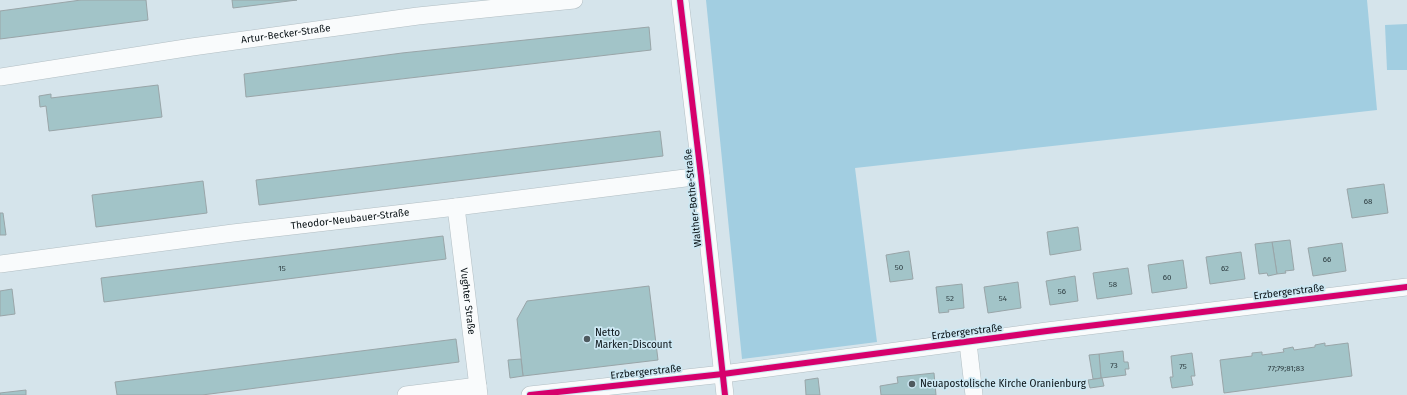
<svg xmlns="http://www.w3.org/2000/svg" width="1407" height="395" font-family="'Fira Sans',sans-serif">
  <style>
    .green { fill: #a2cee1 }
    .building { fill: #a2c4c8; stroke: #99a5a8 }
    .lines { fill: none; stroke-linecap: round; stroke-linejoin: round }
    .minor-casing { stroke: #b2bec3; stroke-width: 18 }
    .minor { stroke: #f9fbfc; stroke-width: 17 }
    .cycleway-casing { stroke: #cde8f3; stroke-width: 8 }
    .cycleway { stroke: #d6006c; stroke-width: 6 }
    .poi-dot { fill: #4e5a5f; stroke: #cde8f3; stroke-width: 1.5 }
    .labels { text-anchor: middle; dominant-baseline: central; stroke-width: 3.5; stroke-linejoin: round; paint-order: stroke }
    .number-label { font-size: 8px; fill: #2d3c40 }
    .street-label { font-size: 10px; fill: #060f13; stroke: #cde8f3 }
    .poi-label { font-size: 10px; fill: #060f13; stroke: #cde8f3; text-anchor: start }
  </style>
  <rect width="100%" height="100%" fill="#d5e4eb"/>
  <g class="green">
    <path d="M706,0H1367L1377,110L855,168L877,342L742,359Z"/>
    <path d="M1407,24V70H1387L1385,25Z"/>
  </g>
  <g class="building">
    <path d="M81,0H146L148,20L0,39V11Z"/>
    <path d="M232,0H297L233,8Z"/>
    <path d="M649,27L651,50L246,97L244,74L402,53Z"/>
    <path d="M158,85L162,117L49,131L46,106L40,107L39,96L51,94V98Z"/>
    <path d="M660,131L663,156L259,205L256,180Z"/>
    <path d="M203,181L207,213L96,227L92,195Z"/>
    <path d="M1384,184L1388,213L1352,218L1347,189Z"/>
    <path d="M0,213H3L6,235H0Z"/>
    <path d="M1078,227L1081,250L1050,255L1047,232Z"/>
    <path d="M443,236L446,259L104,302L101,278Z"/>
    <path d="M1290,240L1294,270L1285,271L1286,273L1277,274L1272,242Z"/>
    <path d="M1272,242L1277,274L1268,276L1267,273L1259,274L1255,244Z"/>
    <path d="M1342,243L1346,271L1313,276L1308,248Z"/>
    <path d="M909,251L913,279L890,282L886,255Z"/>
    <path d="M1241,252L1245,279L1210,284L1206,257Z"/>
    <path d="M1183,260L1187,288L1152,293L1148,265Z"/>
    <path d="M1128,268L1132,294L1097,299L1093,273Z"/>
    <path d="M1075,276L1078,301L1050,305L1046,281Z"/>
    <path d="M1018,282L1021,308L988,313L984,287Z"/>
    <path d="M962,284L964,308L948,310L949,312L939,313L936,287Z"/>
    <path d="M649,286L658,360L523,376L517,319L527,301Z"/>
    <path d="M12,289L15,314L0,316V291Z"/>
    <path d="M456,339L459,362L202,395H117L115,382Z"/>
    <path d="M1325,343V346L1348,343L1352,376L1224,393L1220,360L1252,356V353L1262,352V355L1284,352L1283,349L1293,347L1294,350L1315,347V345Z"/>
    <path d="M1123,351L1124,362H1128L1129,369H1125L1126,375L1101,378L1099,354Z"/>
    <path d="M1192,353L1195,376H1191L1193,385L1172,388L1170,377H1173L1171,356Z"/>
    <path d="M1099,354L1101,378L1093,379L1089,355Z"/>
    <path d="M521,359L523,376L510,378L508,360Z"/>
    <path d="M934,373L936,395H881L880,386L898,383L897,377Z"/>
    <path d="M818,378L820,395H806L805,380Z"/>
    <path d="M1102,378L1104,386L1090,388L1088,380Z"/>
    <path d="M26,390V395H0V393Z"/>
  </g>
  <g class="lines">
    <defs>
      <g id="minor">
        <path d="M680,0L701,176L725,395"/>
        <path id="s1" d="M0,77L192,47L418,16L574,0"/>
        <path id="s2" d="M456,207L479,395"/>
        <path id="s3" d="M0,264L233,233L456,207L701,176"/>
        <path d="M968,343L974,395"/>
        <path d="M406,395L478,386"/>
        <path d="M530,395L723,374L1047,331L1407,287"/>
      </g>
    </defs>
    <use href="#minor" class="minor-casing"/>
    <use href="#minor" class="minor"/>
    <defs>
      <g id="cycleway">
        <path d="M680,0L701,176L725,395"/>
        <path d="M530,395L723,374L1047,331L1407,287"/>
      </g>
    </defs>
    <use href="#cycleway" class="cycleway-casing"/>
    <use href="#cycleway" class="cycleway"/>
  </g>
  <g class="poi-dot">
    <circle cx="587" cy="339" r="4"/>
    <circle cx="912" cy="384" r="4"/>
  </g>
  <g class="labels">
    <g class="number-label">
      <text x="1368" y="201">68</text>
      <text x="1327" y="259">66</text>
      <text x="899" y="267">50</text>
      <text x="282" y="268">15</text>
      <text x="1225" y="268">62</text>
      <text x="1167" y="277">60</text>
      <text x="1113" y="284">58</text>
      <text x="1062" y="291">56</text>
      <text x="950" y="298">52</text>
      <text x="1003" y="298">54</text>
      <text x="1114" y="365">73</text>
      <text x="1183" y="366">75</text>
      <text x="1286" y="368">77;79;81;83</text>
    </g>
    <g class="street-label">
      <text stroke="none"><textPath href="#s1" startOffset="289">Artur-Becker-Straße</textPath></text>
      <text transform="translate(693 198) rotate(-96)">Walther-Bothe-Straße</text>
      <text stroke="none"><textPath href="#s3" startOffset="353">Theodor-Neubauer-Straße</textPath></text>
      <text transform="translate(1289 292) rotate(-7)">Erzbergerstraße</text>
      <text stroke="none"><textPath href="#s2" startOffset="95">Vughter Straße</textPath></text>
      <text transform="translate(967 332) rotate(-7)">Erzbergerstraße</text>
      <text transform="translate(646 372) rotate(-6)">Erzbergerstraße</text>
    </g>
    <g class="poi-label">
      <text x="595" y="333">Netto<tspan x="595" dy="12">Marken-Discount</tspan></text>
      <text x="920" y="384">Neuapostolische Kirche Oranienburg</text>
    </g>
  </g>
</svg>
